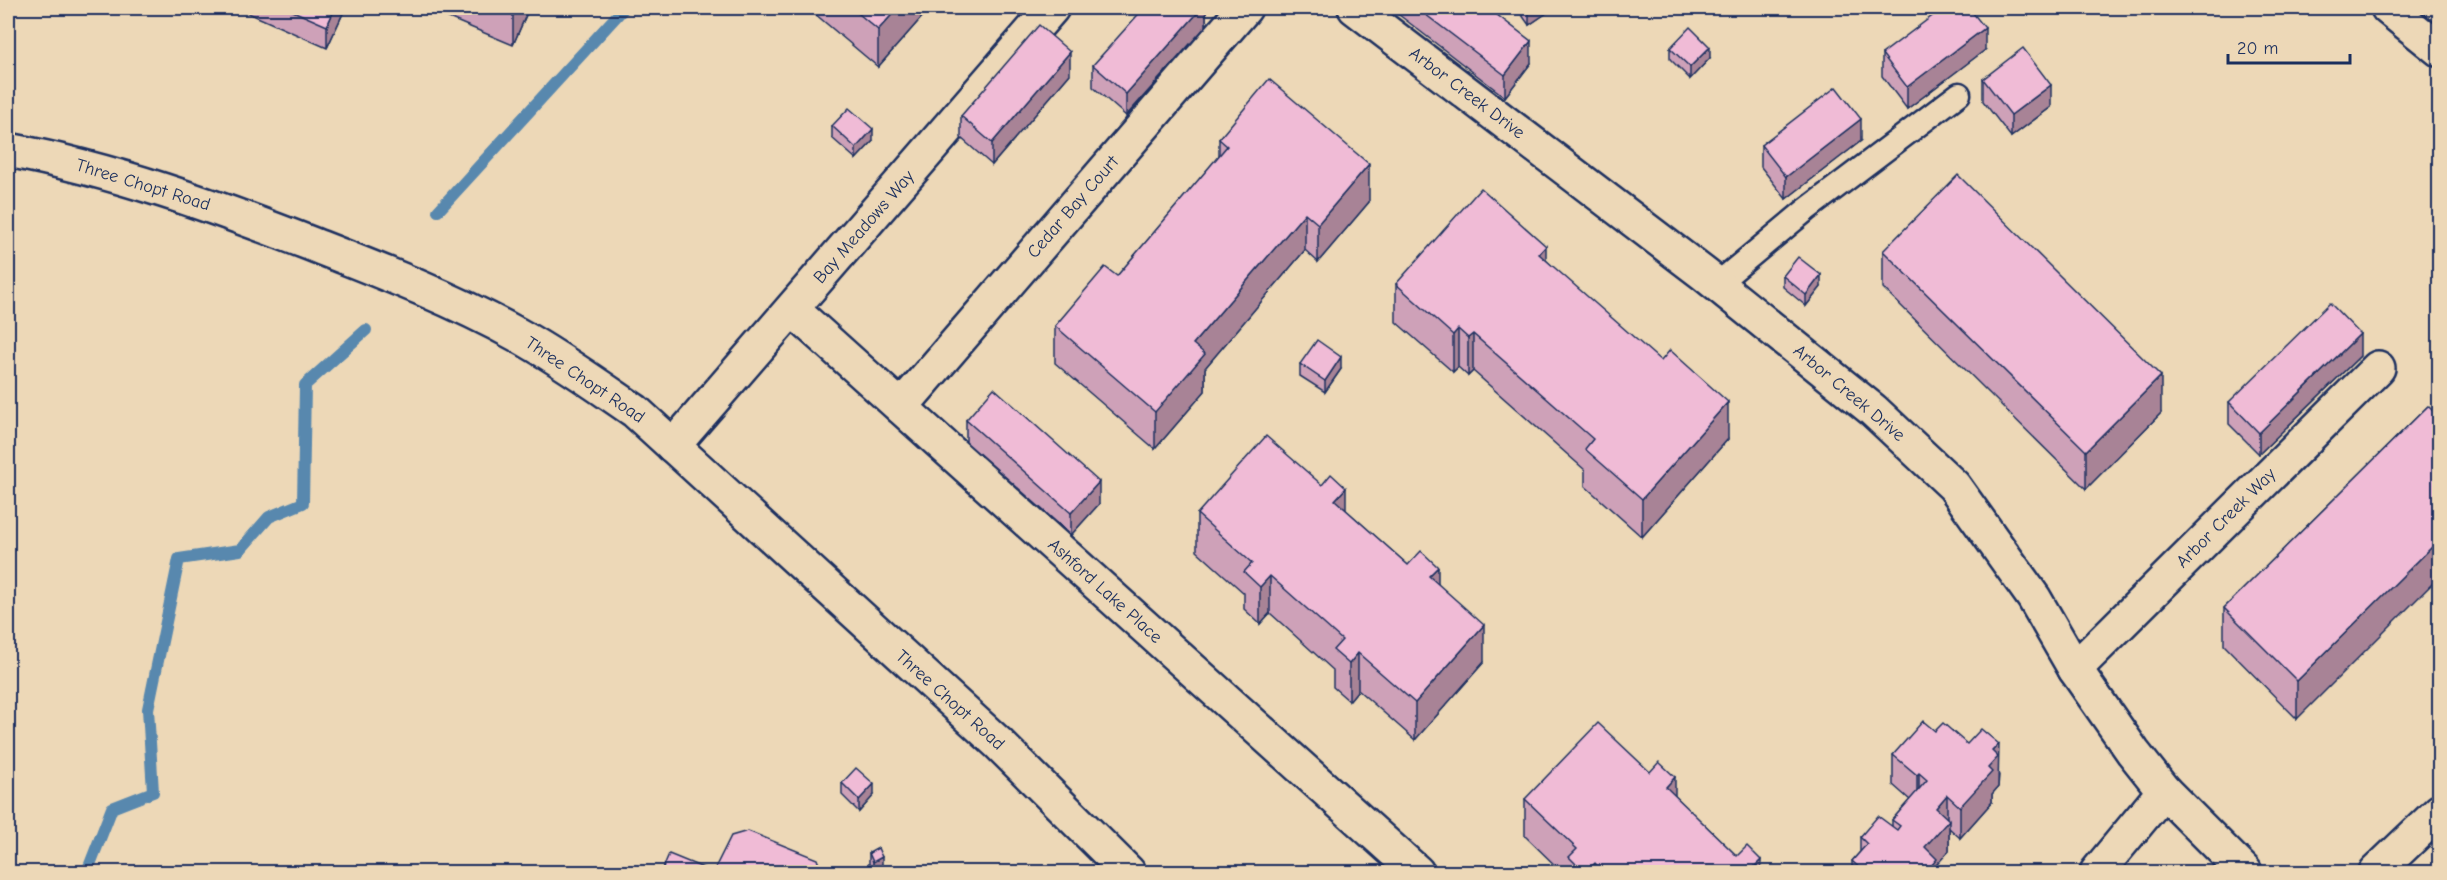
<svg xmlns="http://www.w3.org/2000/svg" width="2447" height="880" font-family="'Comic Neue',sans-serif">
  <style>
    .lines { fill: none; stroke-linecap: round; stroke-linejoin: round }
    .stream { stroke: #5988ae; stroke-width: 12 }
    .service-casing { stroke: #1b2f5e; stroke-width: 27 }
    .minor-casing { stroke: #1b2f5e; stroke-width: 38 }
    .secondary-casing { stroke: #1b2f5e; stroke-width: 38 }
    .motorway-casing { stroke: #1b2f5e; stroke-width: 38 }
    .service { stroke: #edd8b7; stroke-width: 22 }
    .minor { stroke: #edd8b7; stroke-width: 33 }
    .secondary { stroke: #edd8b7; stroke-width: 33 }
    .motorway { stroke: #edd8b7; stroke-width: 33 }
    .wall { fill: #cea1b8; stroke: #1b2f5e; stroke-width: 1.5 }
    .shaded-wall { fill: #a88396; stroke: #1b2f5e; stroke-width: 1.5 }
    .building { fill: #f0bbd6; stroke: #1b2f5e; stroke-width: 1.5 }
    .labels { text-anchor: middle; dominant-baseline: central; stroke-width: 5; stroke-linejoin: round; paint-order: stroke }
    .street-label { font-size: 18px; fill: #1b2f5e; stroke: #edd8b7 }
  </style>
  <rect width="100%" height="100%" fill="#edd8b7"/>
  <filter id="ink" filterUnits="userSpaceOnUse"><feTurbulence type="fractalNoise" baseFrequency=".0167" numOctaves="2"/><feDisplacementMap in="SourceGraphic" scale="12" xChannelSelector="R" yChannelSelector="G"/><feConvolveMatrix kernelMatrix="1 2 1 2 8 2 1 2 1" color-interpolation-filters="sRGB"/></filter>
  <g filter="url(#ink)">
    <g class="lines">
      <g class="stream">
        <path d="M438,211L624,8"/>
        <path d="M87,872L112,808L153,792L148,709L179,559L240,550L269,517L303,503L305,385L366,330"/>
      </g>
      <defs>
        <path id="service" d="M1717,284L1806,210L1959,94"/>
        <g id="minor">
          <path d="M1355,8L1704,274L1873,410L1954,486L2034,598L2075,669L2133,752L2164,791L2245,872"/>
          <path d="M793,310L1417,872"/>
          <path d="M901,407L1245,8"/>
          <path d="M673,446L1052,8"/>
          <path d="M2075,669L2378,368"/>
          <path d="M2097,872L2164,791"/>
        </g>
        <g id="secondary">
          <path d="M8,150C114,170 214,206 314,245C383,272 453,299 518,335C558,357 597,385 635,411L998,743L1128,872"/>
          <path d="M2376,872L2440,811"/>
        </g>
        <path id="motorway" d="M2388,8L2440,50"/>
      </defs>
      <use href="#service" class="service-casing"/>
      <use href="#minor" class="minor-casing"/>
      <use href="#secondary" class="secondary-casing"/>
      <use href="#motorway" class="motorway-casing"/>
      <use href="#service" class="service"/>
      <use href="#minor" class="minor"/>
      <use href="#secondary" class="secondary"/>
      <use href="#motorway" class="motorway"/>
    </g>
    <g class="wall">
      <path d="M237,8H344V11L327,48Z"/>
      <path d="M425,8H529L513,45Z"/>
      <path d="M808,8H930L878,67Z"/>
      <path d="M1206,8V26L1126,116L1093,87V65Z"/>
      <path d="M1394,8H1488L1531,63L1505,97L1394,11Z"/>
      <path d="M1517,8H1554L1529,25Z"/>
      <path d="M1670,48L1710,58L1690,79L1670,59Z"/>
      <path d="M1985,50L1907,109L1882,76V54Z"/>
      <path d="M1070,74L992,165L961,138V116Z"/>
      <path d="M1983,79L2051,107L2011,137L1983,101Z"/>
      <path d="M832,126L873,141L856,159L832,138Z"/>
      <path d="M1219,139L1369,202L1318,262L1305,250L1205,368V391L1155,449L1055,363V326L1117,276L1219,156Z"/>
      <path d="M1861,141L1786,199L1761,167V145Z"/>
      <path d="M1883,251L2161,413L2086,489L1883,288Z"/>
      <path d="M1546,260L1728,439L1642,537L1585,486V470L1473,371L1468,376L1458,367L1453,372L1396,322V284Z"/>
      <path d="M1783,276L1821,287L1806,306L1783,287Z"/>
      <path d="M2360,356L2259,454L2229,424V402Z"/>
      <path d="M1300,364L1341,369L1325,392L1300,376Z"/>
      <path d="M2428,406L2297,719L2224,645V608Z"/>
      <path d="M966,420L1099,504L1071,535L966,442Z"/>
      <path d="M1346,510L1408,565L1438,584L1484,662L1415,740L1358,690L1349,701L1333,687V670L1270,613L1260,624L1244,609V593L1197,551V514Z"/>
      <path d="M1935,731L1999,775L1998,787L1992,794V802L1960,838L1949,828V851L1937,864V873H1852V861L1860,852V837L1892,826V820L1910,800L1893,785V755Z"/>
      <path d="M842,783L874,795L859,812L842,795Z"/>
      <path d="M1675,796L1737,856L1761,873H1563L1525,836V799Z"/>
      <path d="M869,853L882,868L873,873L869,865Z"/>
    </g>
    <g class="shaded-wall">
      <path d="M335,8H344V11L327,48V26Z"/>
      <path d="M513,8H529L513,45Z"/>
      <path d="M898,8H930L878,67V30Z"/>
      <path d="M1202,8H1206V26L1126,116V94Z"/>
      <path d="M1529,8H1554L1529,25Z"/>
      <path d="M1985,28V50L1907,109V87Z"/>
      <path d="M1531,41V63L1505,97V75Z"/>
      <path d="M1710,47V58L1690,79V67Z"/>
      <path d="M1070,52V74L992,165V143Z"/>
      <path d="M2051,85V107L2011,137V115Z"/>
      <path d="M1861,119V141L1786,199V177Z"/>
      <path d="M873,129V141L856,159V148Z"/>
      <path d="M1369,164V202L1318,262V224Z"/>
      <path d="M1305,213V250L1205,368V391L1155,449V412L1193,344Z"/>
      <path d="M1546,246V283L1539,254Z"/>
      <path d="M1821,275V287L1806,306V295Z"/>
      <path d="M1458,329V367L1453,372V335Z"/>
      <path d="M1473,334V371L1468,376V338Z"/>
      <path d="M2360,334V356L2259,454V433Z"/>
      <path d="M1341,357V369L1325,392V381Z"/>
      <path d="M12,360V391L8,393V362Z"/>
      <path d="M2161,376V413L2086,489V451Z"/>
      <path d="M1728,402V439L1642,537V499Z"/>
      <path d="M9,433V464H8V434Z"/>
      <path d="M1099,482V504L1071,535V513Z"/>
      <path d="M1346,488V525L1335,500Z"/>
      <path d="M2439,540V577L2297,719V681Z"/>
      <path d="M1438,567V604L1429,576Z"/>
      <path d="M1270,576V613L1260,624V587Z"/>
      <path d="M1484,625V662L1415,740V703Z"/>
      <path d="M1358,653V690L1349,701V664Z"/>
      <path d="M1999,744L1998,787L1992,794V802L1960,838V807L1988,768L1992,751Z"/>
      <path d="M1919,773V804L1917,806V775Z"/>
      <path d="M1675,777V814L1666,787Z"/>
      <path d="M874,784V795L859,812V800Z"/>
      <path d="M1947,795V823L1949,820V851L1937,864V873H1925V847L1936,808Z"/>
      <path d="M882,857V868L873,873V862Z"/>
      <path d="M1761,860V873H1754V867Z"/>
      <path d="M1595,863V873H1586Z"/>
    </g>
    <g class="building">
      <path d="M286,8H335L327,26Z"/>
      <path d="M852,8H898L878,30Z"/>
      <path d="M1144,8H1202L1126,94L1093,65Z"/>
      <path d="M1417,8H1488L1531,41L1505,75Z"/>
      <path d="M1943,8H1969L1985,28L1907,87L1882,54Z"/>
      <path d="M1039,25L1070,52L992,143L961,116Z"/>
      <path d="M1690,27L1710,47L1690,67L1670,48Z"/>
      <path d="M2023,48L2051,85L2011,115L1983,79Z"/>
      <path d="M1269,79L1369,164L1318,224L1305,213L1193,344L1205,354L1155,412L1055,326L1105,267L1117,276L1227,146L1219,139Z"/>
      <path d="M1836,87L1861,119L1786,177L1761,145Z"/>
      <path d="M849,108L873,129L856,148L832,126Z"/>
      <path d="M1958,175L2161,376L2086,451L1883,251Z"/>
      <path d="M1481,188L1546,246L1539,254L1661,361L1670,350L1728,402L1642,499L1585,449L1593,439L1473,334L1468,338L1458,329L1453,335L1396,284Z"/>
      <path d="M1798,257L1821,275L1806,295L1783,276Z"/>
      <path d="M2330,303L2360,334L2259,433L2229,402Z"/>
      <path d="M1317,340L1341,357L1325,381L1300,364Z"/>
      <path d="M8,348L12,360L8,362Z"/>
      <path d="M994,388L1099,482L1071,513L966,420Z"/>
      <path d="M2428,406L2439,417V540L2297,681L2224,608Z"/>
      <path d="M1266,436L1322,485L1331,474L1346,488L1335,500L1408,565L1421,551L1438,567L1429,576L1484,625L1415,703L1358,653L1349,664L1333,650L1342,640L1270,576L1260,587L1244,572L1252,563L1197,514Z"/>
      <path d="M1923,721L1935,731L1943,723L1967,744L1981,729L1999,744L1992,751L1998,757L1988,768L1992,772L1960,807L1947,795L1936,808L1949,820L1925,847L1937,859L1925,873H1865L1852,861L1867,844L1860,837L1878,816L1897,830L1900,826L1892,820L1927,780L1919,773L1917,775L1893,755Z"/>
      <path d="M1598,723L1650,772L1659,762L1675,777L1666,787L1737,856L1747,846L1761,860L1754,867L1759,873H1604L1595,863L1585,873L1569,857L1577,849L1525,799Z"/>
      <path d="M856,768L874,784L859,800L842,783Z"/>
      <path d="M748,831L817,859L822,873H661L669,854L713,872L731,836Z"/>
      <path d="M878,848L882,857L873,862L869,853Z"/>
    </g>
  </g>
  <g class="labels">
    <g class="street-label">
      <text transform="translate(1467 93) rotate(37)">Arbor Creek Drive</text>
      <text transform="translate(143 185) rotate(17)">Three Chopt Road</text>
      <text transform="translate(1073 207) rotate(-49)">Cedar Bay Court</text>
      <text transform="translate(864 227) rotate(-49)">Bay Meadows Way</text>
      <text transform="translate(585 380) rotate(34)">Three Chopt Road</text>
      <text transform="translate(1849 393) rotate(40)">Arbor Creek Drive</text>
      <text transform="translate(2226 518) rotate(-45)">Arbor Creek Way</text>
      <text transform="translate(1105 591) rotate(42)">Ashford Lake Place</text>
      <text transform="translate(950 700) rotate(42)">Three Chopt Road</text>
    </g>
  </g>
  <rect width="2447" height="880" fill="none" stroke="#edd8b7" stroke-width="30"/>
  <rect x="15" y="15" width="2417" height="850" fill="none" stroke="#1b2f5e" stroke-width="2" filter="url(#ink)"/>
  <path d="M2228 54v9h122v-9" fill="none" stroke="#1b2f5e" stroke-width="3"/>
  <text x="2237" y="54" font-size="18" fill="#1b2f5e" stroke="#edd8b7" stroke-width="4.5" paint-order="stroke">20 m</text>
</svg>
